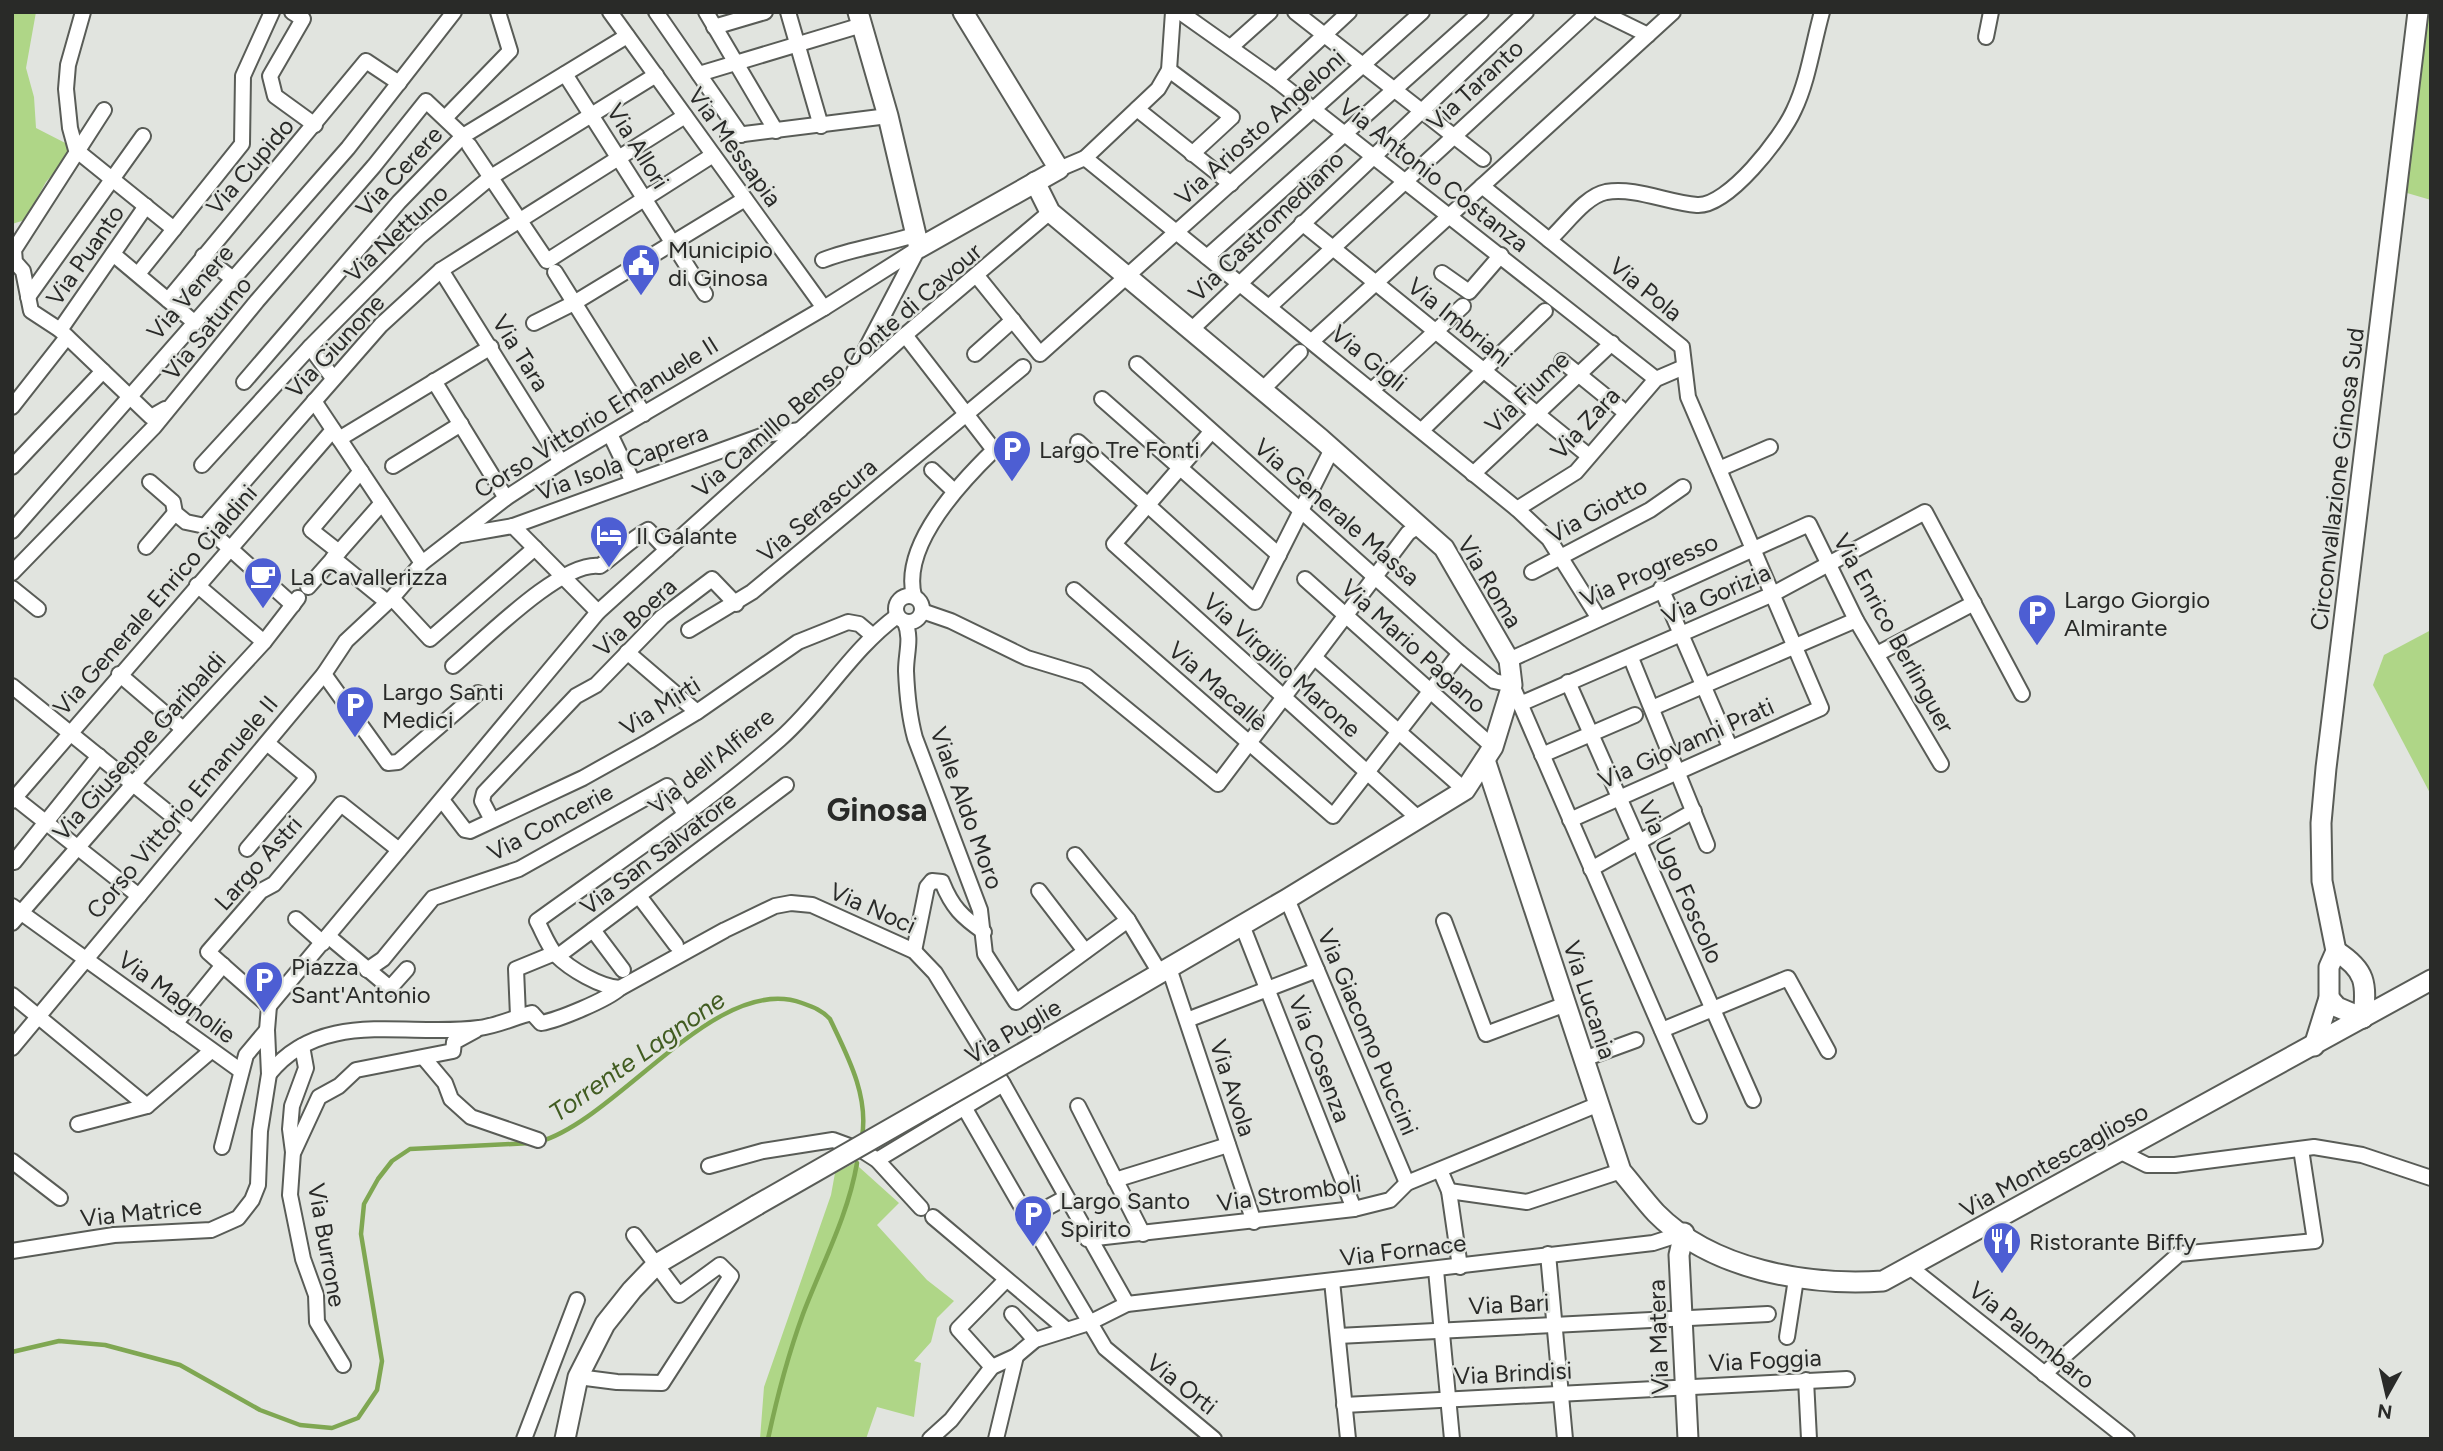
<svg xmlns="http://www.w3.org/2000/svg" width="2443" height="1451" font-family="Figtree,sans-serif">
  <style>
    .green { fill: #afd687 }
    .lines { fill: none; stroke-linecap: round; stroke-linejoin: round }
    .stream { stroke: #7fa752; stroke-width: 4.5 }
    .street-casing { stroke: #595c57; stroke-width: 18 }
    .secondary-casing { stroke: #595c57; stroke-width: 23 }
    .street { stroke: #fff; stroke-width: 14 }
    .secondary { stroke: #fff; stroke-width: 19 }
    .secondary-bridge-casing { stroke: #595c57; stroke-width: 23; stroke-linecap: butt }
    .secondary-bridge { stroke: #fff; stroke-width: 19 }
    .labels { text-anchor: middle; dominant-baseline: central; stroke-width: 5; stroke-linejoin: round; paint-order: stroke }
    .street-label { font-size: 24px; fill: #292a28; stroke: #e1e4df }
    .poi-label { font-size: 24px; fill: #292a28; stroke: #e1e4df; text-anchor: start }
    .water-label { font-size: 26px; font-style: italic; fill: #415c21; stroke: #e1e4df }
    .district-label { font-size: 32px; font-weight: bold; fill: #292a28; stroke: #e1e4df }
  </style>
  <rect width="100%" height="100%" fill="#e1e4df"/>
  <g class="green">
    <path d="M12,12H36L26,68L34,97L36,128L75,148L46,182L25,220L12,224Z"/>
    <path d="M2427,12H2431V200L2407,193Z"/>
    <path d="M2431,630V795L2373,685L2384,655Z"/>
    <path d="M858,1161L859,1167L899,1203L877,1225L927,1280L954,1301L937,1318L931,1342L914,1361L921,1363L914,1417L877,1407L866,1439H760L764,1387L831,1195L835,1173Z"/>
  </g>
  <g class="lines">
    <g class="stream">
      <path d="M539,1142C619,1119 717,972 802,1003C813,1007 822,1010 830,1019C847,1055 869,1095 862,1137"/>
      <path d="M12,1352L59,1341L105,1345L180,1365L260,1410L300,1425L332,1428L358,1418L377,1390L382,1361L361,1234L364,1204L378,1179L392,1161L410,1149L531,1143"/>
      <path d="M768,1439C777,1397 788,1355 803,1314C822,1264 848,1216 857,1163"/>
    </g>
    <defs>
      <g id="street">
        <path d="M83,12L68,65L66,89L70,128L76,150L174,229"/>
        <path d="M292,12L303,19L270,76L275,96L315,125"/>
        <path d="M610,12L824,308"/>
        <path d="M656,12L741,135"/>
        <path d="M706,12L776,131"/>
        <path d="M788,12L821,126"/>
        <path d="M1180,12L1276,80L1656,379"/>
        <path d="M1295,12L1483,159"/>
        <path d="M1601,12L1648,35"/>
        <path d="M714,27L765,12"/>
        <path d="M1986,37L1991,12"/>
        <path d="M1232,46L1270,12"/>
        <path d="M1169,70L1232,117L1192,154"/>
        <path d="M565,74L705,294"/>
        <path d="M699,74L862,25"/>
        <path d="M1276,80L1349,12"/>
        <path d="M1137,109L1231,184"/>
        <path d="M104,110L14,250L15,262L23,271L31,311L60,330L151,417L165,409"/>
        <path d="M446,117L510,51L498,12"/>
        <path d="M728,136L888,116"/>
        <path d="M469,145L547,261L713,155"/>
        <path d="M1085,158L1517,509L1549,539L1598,617"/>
        <path d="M1059,169L1085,158L1158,89L1169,70L1173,12"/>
        <path d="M1482,186L1682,347L1688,397L1821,708L1570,820"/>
        <path d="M1302,223L1589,456"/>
        <path d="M1549,240C1565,226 1585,196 1606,192C1636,187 1668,203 1697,205C1728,207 1782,137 1794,110C1808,81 1813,44 1822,12"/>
        <path d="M113,254L194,322"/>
        <path d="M203,256L232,278"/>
        <path d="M1207,257L1481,12"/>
        <path d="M823,260C853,248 884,245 914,235"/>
        <path d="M441,270L561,462"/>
        <path d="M555,272L644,414"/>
        <path d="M1442,273L1469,292L1501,255"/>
        <path d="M138,274L242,144L243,76L272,12"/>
        <path d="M977,276L1040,354L1422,12"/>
        <path d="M28,297L143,136"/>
        <path d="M168,300L366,61L399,83"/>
        <path d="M1269,307L1589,12"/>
        <path d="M534,323L574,303L745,199"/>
        <path d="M60,330L146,206"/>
        <path d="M1191,330L1526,12"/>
        <path d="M905,335L994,450C961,482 901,545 914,596"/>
        <path d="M1312,341L1673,12"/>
        <path d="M310,347L333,378"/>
        <path d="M975,354L1013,320"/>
        <path d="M1562,361L1620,408"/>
        <path d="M1137,364L1460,653L1494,681L1512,685L1699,1116"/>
        <path d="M434,381L506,498"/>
        <path d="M244,382L399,202L463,136L627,36"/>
        <path d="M848,383L918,249"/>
        <path d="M1373,389L1463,306"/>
        <path d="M1262,390L1300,352"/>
        <path d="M1102,399L1279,555"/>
        <path d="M314,401L422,563"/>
        <path d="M12,407L67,337"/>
        <path d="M1422,430L1545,311"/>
        <path d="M1211,432L1114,544L1419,819"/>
        <path d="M610,434L633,482"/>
        <path d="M339,439L491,347"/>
        <path d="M1078,442L1255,602L1332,449"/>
        <path d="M202,465L310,347L420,236L491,177L656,75"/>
        <path d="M393,466L461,424"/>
        <path d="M12,467L103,371"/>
        <path d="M1719,469L1770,447"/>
        <path d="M932,470L953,490"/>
        <path d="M1473,474L1612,343"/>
        <path d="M150,482L173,502L175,513L186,522L205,526L293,605"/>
        <path d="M1517,509L1576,472L1656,379L1684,367"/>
        <path d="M205,526L381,325L441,270L685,116"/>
        <path d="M513,526L598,612"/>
        <path d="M12,531L348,148L454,12"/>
        <path d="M461,535L513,526L764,435L800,430"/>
        <path d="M146,547L175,513"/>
        <path d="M339,552L311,530L361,471"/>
        <path d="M333,558L387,602"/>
        <path d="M1532,572L1650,510L1683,487"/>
        <path d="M12,573L154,427L257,301L374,166L426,101L463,136"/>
        <path d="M1305,579L1493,747"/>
        <path d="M197,585L264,642"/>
        <path d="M308,587L382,503"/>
        <path d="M12,588L38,609"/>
        <path d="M1661,588L1730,747"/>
        <path d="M1074,590L1333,816L1460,653"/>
        <circle cx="909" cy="609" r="13"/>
        <path d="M392,598L430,639L535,548"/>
        <path d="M922,611L951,621L1027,658L1086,676L1218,784L1408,533L1420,525"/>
        <path d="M905,622C912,639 906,653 906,671C907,695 909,716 915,738L980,910L985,954L1016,1002L1128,920"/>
        <path d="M689,630L752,592L1023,367"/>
        <path d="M627,652L697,712"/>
        <path d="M1877,654L1974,603"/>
        <path d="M1315,658L1465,790"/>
        <path d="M1509,660L1809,524L1856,620L1941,764"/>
        <path d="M1633,663L1707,845"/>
        <path d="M453,666C484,640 562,560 600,566C617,554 631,539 648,530L667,550"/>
        <path d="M119,674L183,729"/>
        <path d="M324,674L388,763L398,762L478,693"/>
        <path d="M1568,682L1753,1100"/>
        <path d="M12,686L191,831"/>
        <path d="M1520,704L1773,594L1925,512L2022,694"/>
        <path d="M1652,708L1856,620"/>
        <path d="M1542,755L1635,715"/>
        <path d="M15,798L139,896"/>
        <path d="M442,800L465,830L470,831L583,778L649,741L697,712L798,642L848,622L859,624L872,635"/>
        <path d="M12,801L333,430"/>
        <path d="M492,820L482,801L484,793L576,696L596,685L662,617L712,579L736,604"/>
        <path d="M247,849L308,777L267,743"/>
        <path d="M1075,855L1128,920L1160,973"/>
        <path d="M14,862L99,756"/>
        <path d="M1591,869L1694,811"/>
        <path d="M1039,891L1085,951"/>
        <path d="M639,896L676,945"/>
        <path d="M1287,899L1407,1183"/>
        <path d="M12,906L241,1071"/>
        <path d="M296,919L323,943"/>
        <path d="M1444,921L1486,1034L1566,1004"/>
        <path d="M12,923L133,784L264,642L298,598"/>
        <path d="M1242,925L1354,1209"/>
        <path d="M593,930L623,970"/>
        <path d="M328,936L390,988L407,969"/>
        <path d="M914,951L927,887L932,881L942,882C952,907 962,917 984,932"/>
        <path d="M558,956L786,785"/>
        <path d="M1169,968L1254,1222"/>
        <path d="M367,970L383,959L433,898L519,869L667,786L685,814"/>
        <path d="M620,988C600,987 570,969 556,955C548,946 543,932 537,921C618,862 704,806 780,739C823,701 851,650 897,616"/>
        <path d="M12,995L147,1106"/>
        <path d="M269,1006L598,612L905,335L1050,212"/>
        <path d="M269,1006L208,952L261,891L274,884L341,804L399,850"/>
        <path d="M518,1016L516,969L555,953"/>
        <path d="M1187,1020L1317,970"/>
        <path d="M175,1024L223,965"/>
        <path d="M1662,1030L1788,978L1828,1051"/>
        <path d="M302,1046L306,1068L292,1106L290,1129L293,1152L290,1195L303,1259L316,1295L317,1322L343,1365"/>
        <path d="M12,1048L324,674L346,641L392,598L422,563L506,498L561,462L824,308L919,248"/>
        <path d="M424,1058L445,1083L451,1099L471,1117L538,1140"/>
        <path d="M1584,1059L1636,1040"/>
        <path d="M269,1074C322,1007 409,1038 479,1028C497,1026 515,1017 532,1013L541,1023C558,1020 607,1000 620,988L725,930L775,906L791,903L812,905L914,951L935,973L1003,1084L1127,1304"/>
        <path d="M1078,1106L1143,1234"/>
        <path d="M964,1107L1028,1218"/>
        <path d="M78,1124L147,1106L211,1051"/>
        <path d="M222,1147L246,1055L267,1030"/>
        <path d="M294,1151L319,1097L339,1086L356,1070L453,1051L454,1042L476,1030"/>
        <path d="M2121,1152L2147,1165H2175L2314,1147L2362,1155L2431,1178"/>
        <path d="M877,1160L1003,1084"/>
        <path d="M12,1161L60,1198"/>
        <path d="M709,1166L763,1151L833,1140L863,1151L877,1160L921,1208"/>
        <path d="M1440,1170L1449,1191L1460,1267"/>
        <path d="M1115,1180L1228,1145"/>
        <path d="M1449,1191L1527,1202L1621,1171"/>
        <path d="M1065,1198L1028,1218L1105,1348L1214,1439"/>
        <path d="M933,1217L1067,1330"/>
        <path d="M1087,1239L1354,1209L1390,1200L1407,1183L1599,1104"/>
        <path d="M12,1251L114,1235L211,1230L238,1218L252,1200L258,1185L260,1131L269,1074L267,1030L269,1006"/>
        <path d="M1548,1254L1565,1439"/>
        <path d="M1910,1267L2127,1439"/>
        <path d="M1436,1270L1452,1439"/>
        <path d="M1332,1281L1348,1439"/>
        <path d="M1012,1314L1035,1340"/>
        <path d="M1338,1336L1768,1314"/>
        <path d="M1787,1337L1796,1279"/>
        <path d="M992,1367L958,1329L1003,1283"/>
        <path d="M2044,1374L2179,1254L2315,1241L2301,1149"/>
        <path d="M578,1377L617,1382L662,1383L731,1276L720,1265L679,1295L634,1235"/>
        <path d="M1806,1380L1809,1439"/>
        <path d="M1344,1405L1847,1379"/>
        <path d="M524,1439L577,1300"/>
        <path d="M930,1439L951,1420L992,1367L1016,1356L1035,1340L1089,1323L1127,1304L1653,1243L1684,1233"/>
        <path d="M996,1439L1016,1356"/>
      </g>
      <g id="secondary">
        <path d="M858,12L888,116L919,248L1059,169L963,12"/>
        <path d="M1035,182L1050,212L1321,439L1444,548L1509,660L1512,685L1493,747L1465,790L1287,899L1035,1046"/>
        <path d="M1485,760L1621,1171C1633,1185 1644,1200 1656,1213C1712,1270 1807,1286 1883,1281L2431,980"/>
        <path d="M2336,951C2366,970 2367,983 2363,1018"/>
        <path d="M2329,998L2337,1007L2363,1018"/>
        <path d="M2314,1046L2329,998V967L2336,951L2322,881L2321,823L2326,768L2418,12"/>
        <path d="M1684,1233L1679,1255L1688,1439"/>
        <path d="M565,1439L578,1377L605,1324L632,1290L657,1264L757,1205"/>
      </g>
    </defs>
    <use href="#street" class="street-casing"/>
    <use href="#secondary" class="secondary-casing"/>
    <use href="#street" class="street"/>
    <use href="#secondary" class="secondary"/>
    <defs>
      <path id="secondary-bridge" d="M757,1205L1035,1046"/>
    </defs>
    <use href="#secondary-bridge" class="secondary-bridge-casing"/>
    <use href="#secondary-bridge" class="secondary-bridge"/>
  </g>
  <defs>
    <symbol id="civic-pin" viewBox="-11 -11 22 30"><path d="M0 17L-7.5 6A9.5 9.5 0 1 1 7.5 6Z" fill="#4d5ed3" stroke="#e1e4df"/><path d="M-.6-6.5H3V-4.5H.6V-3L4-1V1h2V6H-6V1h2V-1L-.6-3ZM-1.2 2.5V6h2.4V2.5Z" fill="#fff"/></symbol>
    <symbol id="parking-pin" viewBox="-11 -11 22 30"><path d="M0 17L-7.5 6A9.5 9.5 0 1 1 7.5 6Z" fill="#4d5ed3" stroke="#e1e4df"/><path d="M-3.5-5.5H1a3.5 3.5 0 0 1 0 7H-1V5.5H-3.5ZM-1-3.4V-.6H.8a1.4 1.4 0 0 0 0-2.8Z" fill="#fff"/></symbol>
    <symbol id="hotel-pin" viewBox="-11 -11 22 30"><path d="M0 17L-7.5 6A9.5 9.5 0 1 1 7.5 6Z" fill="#4d5ed3" stroke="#e1e4df"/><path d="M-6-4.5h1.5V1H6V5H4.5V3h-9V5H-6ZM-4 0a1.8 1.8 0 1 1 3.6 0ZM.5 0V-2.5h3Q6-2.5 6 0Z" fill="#fff"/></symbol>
    <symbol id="cafe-pin" viewBox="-11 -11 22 30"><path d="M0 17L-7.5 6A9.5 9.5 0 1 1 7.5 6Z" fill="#4d5ed3" stroke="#e1e4df"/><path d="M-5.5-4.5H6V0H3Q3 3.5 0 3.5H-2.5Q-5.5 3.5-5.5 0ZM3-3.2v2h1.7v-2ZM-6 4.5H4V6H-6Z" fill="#fff"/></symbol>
    <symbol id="restaurant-pin" viewBox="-11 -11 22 30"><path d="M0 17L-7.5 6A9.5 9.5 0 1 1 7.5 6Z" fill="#4d5ed3" stroke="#e1e4df"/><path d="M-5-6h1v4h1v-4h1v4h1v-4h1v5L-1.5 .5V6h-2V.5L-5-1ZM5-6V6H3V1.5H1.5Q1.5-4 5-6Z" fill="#fff"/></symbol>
  </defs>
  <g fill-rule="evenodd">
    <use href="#civic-pin" x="619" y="241" width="44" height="60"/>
    <use href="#parking-pin" x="990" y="427" width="44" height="60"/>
    <use href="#hotel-pin" x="587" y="513" width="44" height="60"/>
    <use href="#cafe-pin" x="241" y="554" width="44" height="60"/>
    <use href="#parking-pin" x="2015" y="591" width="44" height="60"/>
    <use href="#parking-pin" x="333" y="683" width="44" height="60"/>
    <use href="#parking-pin" x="242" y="958" width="44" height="60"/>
    <use href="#parking-pin" x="1011" y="1192" width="44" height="60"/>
    <use href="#restaurant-pin" x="1980" y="1219" width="44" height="60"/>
  </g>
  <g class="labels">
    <g class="street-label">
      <text transform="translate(1475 85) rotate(-43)">Via Taranto</text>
      <text transform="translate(1260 127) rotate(-42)">Via Ariosto Angeloni</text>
      <text transform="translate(638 146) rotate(58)">Via Allori</text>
      <text transform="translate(735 147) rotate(54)">Via Messapia</text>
      <text transform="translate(250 166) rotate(-49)">Via Cupido</text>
      <text transform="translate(399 171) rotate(-47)">Via Cerere</text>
      <text transform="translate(1434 175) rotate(38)">Via Antonio Costanza</text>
      <text transform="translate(1266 226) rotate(-44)">Via Castromediano</text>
      <text transform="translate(396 233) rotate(-43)">Via Nettuno</text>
      <text transform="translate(85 255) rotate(-55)">Via Puanto</text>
      <text transform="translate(1646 289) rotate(39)">Via Pola</text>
      <text transform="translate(190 292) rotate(-49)">Via Venere</text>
      <text transform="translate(1460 322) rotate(39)">Via Imbriani</text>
      <text transform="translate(207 328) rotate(-51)">Via Saturno</text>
      <text transform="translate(335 346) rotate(-47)">Via Giunone</text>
      <text transform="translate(521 353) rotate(58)">Via Tara</text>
      <text transform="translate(1369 358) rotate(39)">Via Gigli</text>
      <text transform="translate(837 370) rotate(-41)">Via Camillo Benso Conte di Cavour</text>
      <text transform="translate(1527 392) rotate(-44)">Via Fiume</text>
      <text transform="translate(596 417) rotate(-32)">Corso Vittorio Emanuele II</text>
      <text transform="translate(1585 423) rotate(-47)">Via Zara</text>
      <text transform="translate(622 462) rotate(-20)">Via Isola Caprera</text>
      <text transform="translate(2337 479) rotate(-83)">Circonvallazione Ginosa Sud</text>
      <text transform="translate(817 510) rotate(-40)">Via Serascura</text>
      <text transform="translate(1597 510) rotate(-29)">Via Giotto</text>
      <text transform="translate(1337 512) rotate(41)">Via Generale Massa</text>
      <text transform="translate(1649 570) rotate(-24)">Via Progresso</text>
      <text transform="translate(1490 582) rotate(59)">Via Roma</text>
      <text transform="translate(1716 594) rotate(-24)">Via Gorizia</text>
      <text transform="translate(155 600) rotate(-49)">Via Generale Enrico Cialdini</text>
      <text transform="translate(635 617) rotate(-43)">Via Boera</text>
      <text transform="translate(1894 633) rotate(61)">Via Enrico Berlinguer</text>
      <text transform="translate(1414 646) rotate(42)">Via Mario Pagano</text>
      <text transform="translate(1282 665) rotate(42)">Via Virgilio Marone</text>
      <text transform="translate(1218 686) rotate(41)">Via Macallè</text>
      <text transform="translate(660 706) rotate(-32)">Via Mirti</text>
      <text transform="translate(1686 743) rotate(-24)">Via Giovanni Prati</text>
      <text transform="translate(139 746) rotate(-48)">Via Giuseppe Garibaldi</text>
      <text transform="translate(711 761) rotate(-39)">Via dell'Alfiere</text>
      <text transform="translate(182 807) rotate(-50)">Corso Vittorio Emanuele II</text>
      <text transform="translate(967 808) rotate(70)">Viale Aldo Moro</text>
      <text transform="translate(550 822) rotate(-28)">Via Concerie</text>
      <text transform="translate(658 853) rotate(-37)">Via San Salvatore</text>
      <text transform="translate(258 863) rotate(-48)">Largo Astri</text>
      <text transform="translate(1681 882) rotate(66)">Via Ugo Foscolo</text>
      <text transform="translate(873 908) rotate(24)">Via Noci</text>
      <text transform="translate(177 997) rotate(36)">Via Magnolie</text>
      <text transform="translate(1590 1000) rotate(72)">Via Lucania</text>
      <text transform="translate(1013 1031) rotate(-30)">Via Puglie</text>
      <text transform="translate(1368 1032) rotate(67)">Via Giacomo Puccini</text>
      <text transform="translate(1320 1059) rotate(69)">Via Cosenza</text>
      <text transform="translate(1233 1088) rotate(72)">Via Avola</text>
      <text transform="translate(2054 1160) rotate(-29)">Via Montescaglioso</text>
      <text transform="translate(1289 1193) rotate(-8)">Via Stromboli</text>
      <text transform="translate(141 1212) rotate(-6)">Via Matrice</text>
      <text transform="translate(327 1245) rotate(80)">Via Burrone</text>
      <text transform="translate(1403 1250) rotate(-7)">Via Fornace</text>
      <text transform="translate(1509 1304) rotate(-3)">Via Bari</text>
      <text transform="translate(2032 1335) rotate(39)">Via Palombaro</text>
      <text transform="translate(1658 1337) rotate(-92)">Via Matera</text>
      <text transform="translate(1765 1360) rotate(-3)">Via Foggia</text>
      <text transform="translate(1513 1373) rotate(-3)">Via Brindisi</text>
      <text transform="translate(1182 1384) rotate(38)">Via Orti</text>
    </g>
    <g class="poi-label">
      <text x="668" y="249">Municipio<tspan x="668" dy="28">di Ginosa</tspan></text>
      <text x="1039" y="449">Largo Tre Fonti</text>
      <text x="636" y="535">Il Galante</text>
      <text x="290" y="576">La Cavallerizza</text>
      <text x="2064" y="599">Largo Giorgio<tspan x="2064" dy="28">Almirante</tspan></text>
      <text x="382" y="691">Largo Santi<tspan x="382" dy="28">Medici</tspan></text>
      <text x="291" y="966">Piazza<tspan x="291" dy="28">Sant'Antonio</tspan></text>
      <text x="1060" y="1200">Largo Santo<tspan x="1060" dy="28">Spirito</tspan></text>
      <text x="2029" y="1241">Ristorante Biffy</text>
    </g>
    <g class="water-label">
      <text transform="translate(637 1056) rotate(-35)">Torrente Lagnone</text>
    </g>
    <g class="district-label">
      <text x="877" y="810">Ginosa</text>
    </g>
  </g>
  <rect width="2443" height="1451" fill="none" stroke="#292a28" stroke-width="28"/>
  <g transform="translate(2387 1395) rotate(188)" stroke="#e1e4df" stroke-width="5" paint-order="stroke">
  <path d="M0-5L12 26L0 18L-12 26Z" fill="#292a28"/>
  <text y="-10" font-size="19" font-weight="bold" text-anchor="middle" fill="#292a28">N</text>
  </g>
</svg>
